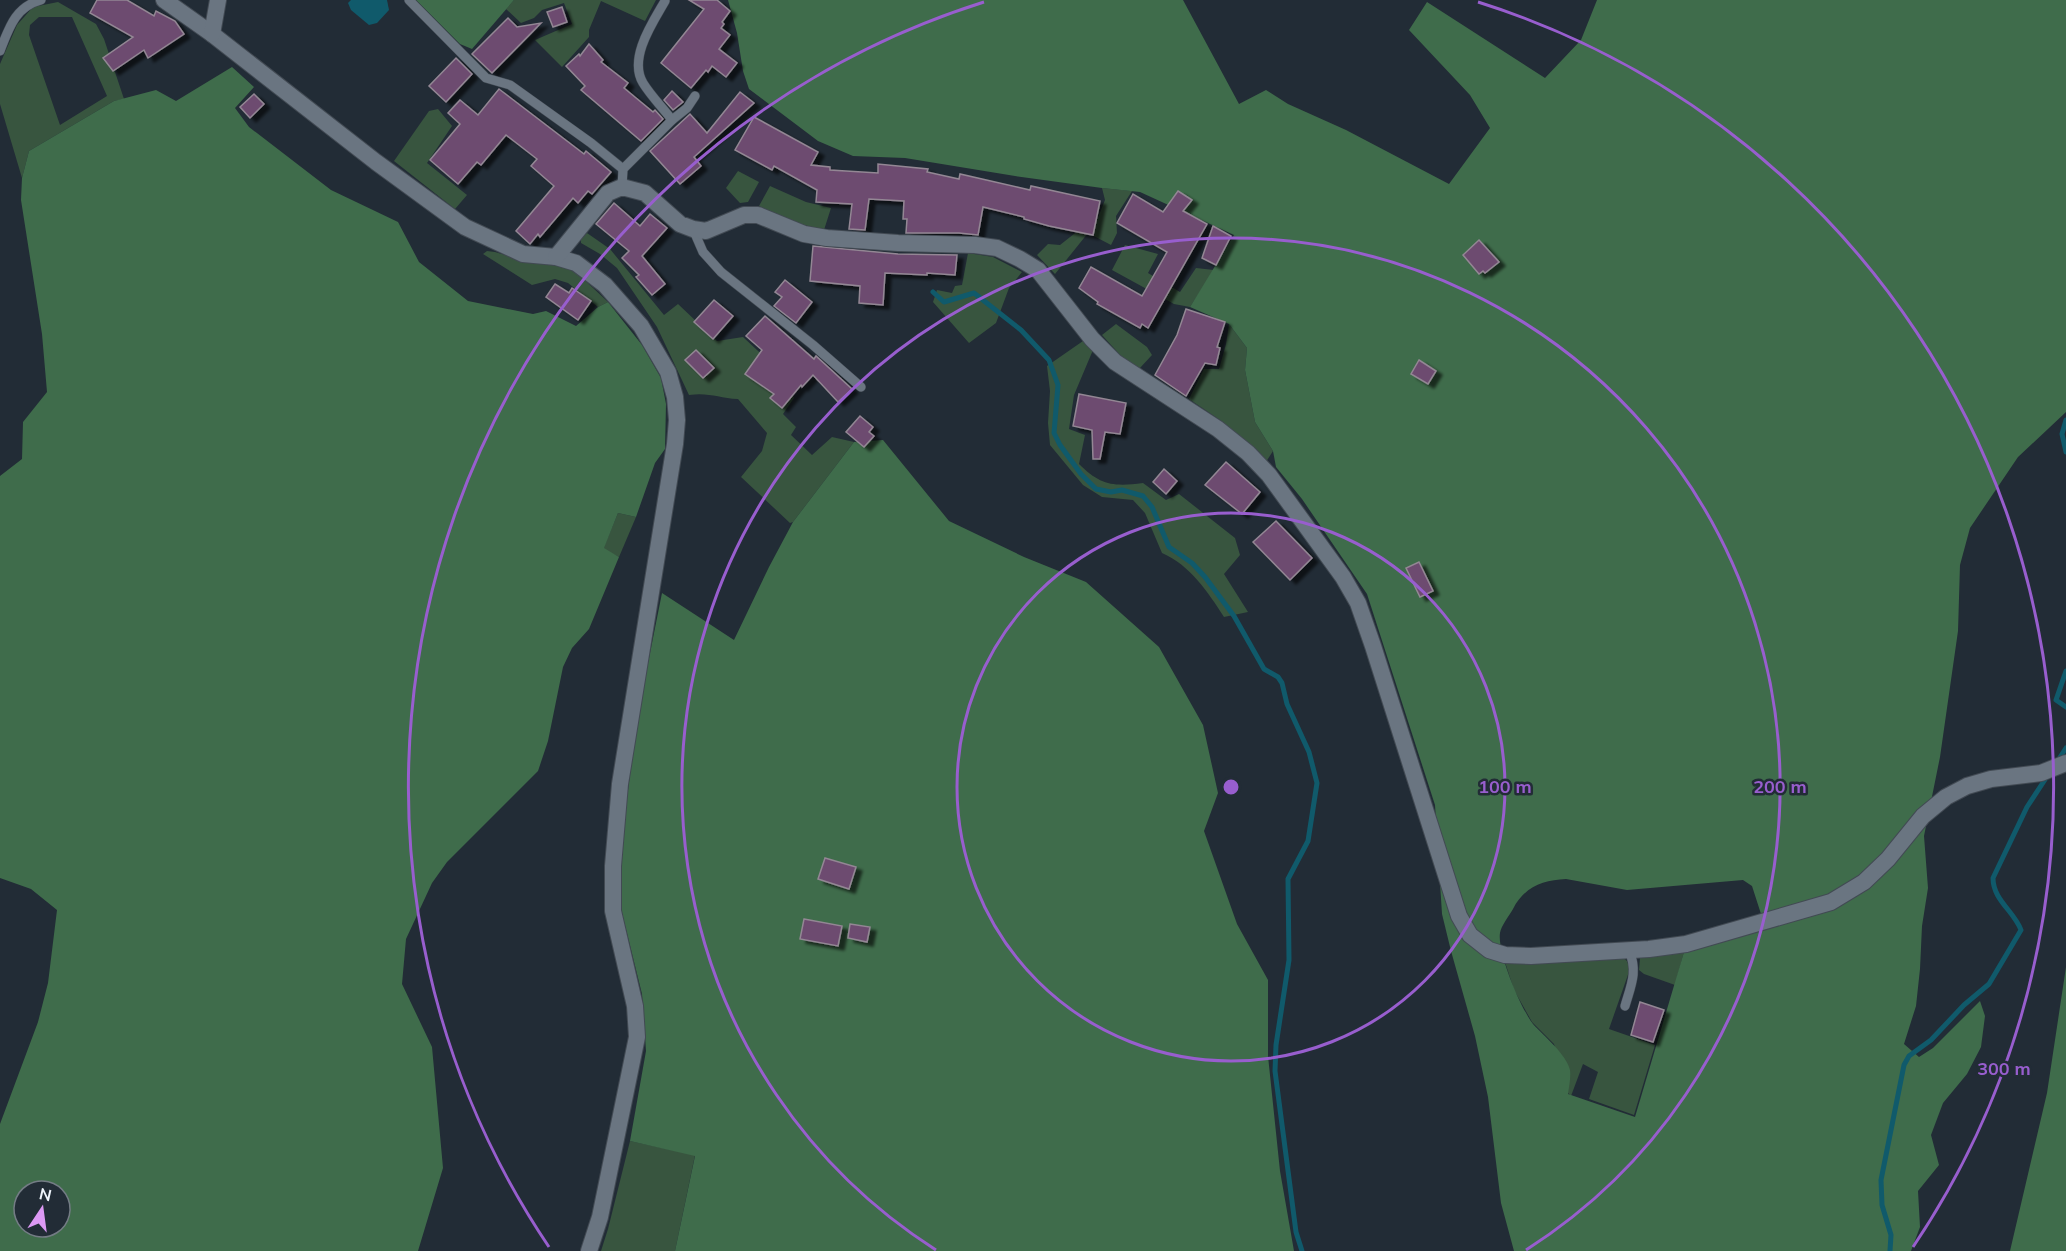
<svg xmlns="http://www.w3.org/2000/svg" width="2066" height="1251" font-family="Mulish,sans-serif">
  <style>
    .green { fill: #38553f; fill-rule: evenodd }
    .forest { fill: #3f6c4b; fill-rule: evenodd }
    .water { fill: #105a6b }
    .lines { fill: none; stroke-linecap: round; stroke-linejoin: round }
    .stream { stroke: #105a6b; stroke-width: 5 }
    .building { fill: #6d4b70; stroke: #938794; stroke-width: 1.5; filter: url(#shadow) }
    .service-casing { stroke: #424a53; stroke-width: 10 }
    .minor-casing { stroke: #424a53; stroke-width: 18 }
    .service { stroke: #6a7581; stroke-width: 9 }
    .minor { stroke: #6a7581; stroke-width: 16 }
    .ring { fill: none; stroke: #985ece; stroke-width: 3 }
    .centre { fill: #985ece; stroke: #222c36; stroke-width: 3 }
    .ring-label { font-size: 18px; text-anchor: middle; font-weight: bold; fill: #985ece; stroke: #222c36; stroke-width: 5; stroke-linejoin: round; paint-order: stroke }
  </style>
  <defs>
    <filter id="shadow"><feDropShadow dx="6" dy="4" stdDeviation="1.5" flood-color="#0009"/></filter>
  </defs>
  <rect width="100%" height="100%" fill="#222c36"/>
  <g class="green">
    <path d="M514,0H656L645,21L601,1L589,30V37L562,67L535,40L572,24L564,3L542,10L534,18L521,23L506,9Z"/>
    <path d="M58,2L96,24L104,39L124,99L114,101L29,151L22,178L0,104V64L17,25L33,7ZM39,17H72L107,96L60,125L29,35L30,25Z"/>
    <path d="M438,109L452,126L427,163L467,195L455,209L394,161L429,111Z"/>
    <path d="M738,171L759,182L748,202L740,203L726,188Z"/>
    <path d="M770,186L806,202L831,208L824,230L792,222L759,206Z"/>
    <path d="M1102,188L1132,191L1116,216L1117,233L1111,245L1088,233L1055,274L1037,255L1048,244L1060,245L1079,230L1083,218L1097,220L1105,200Z"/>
    <path d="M587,233L610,249L664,315L678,304L717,341L743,337L782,373L794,398L783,414L796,427L791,435L812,455L832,437L854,442L793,522L790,523L741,477L762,451L767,433L738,399C719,398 708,392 689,395L657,327L617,268L600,254L581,243V238Z"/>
    <path d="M1125,245L1158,254L1148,273L1180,292L1196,268L1214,270L1190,307L1174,304L1112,270Z"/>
    <path d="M487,251L495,252L519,259L556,264L576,272L608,302L598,307L568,283L555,279L532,285L483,254Z"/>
    <path d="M968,253L993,257L1022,272L1009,288L996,323L969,343L933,302L937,290L952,293L955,286L962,285Z"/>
    <path d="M1116,324L1147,347L1152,355L1139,369L1121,356L1102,335Z"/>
    <path d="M1229,324L1247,348L1245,370L1255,422L1273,451L1266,462L1220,420L1189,399L1204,369H1219L1226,344Z"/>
    <path d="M1083,341L1093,350L1074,395L1069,429L1085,435L1079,464C1100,485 1113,487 1143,483L1166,500L1179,494L1235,538L1240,555L1224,574L1248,612L1224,617C1208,592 1190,565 1162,553L1145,513L1133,500L1102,497L1083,485L1050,445L1048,423L1050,391L1047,366Z"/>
    <path d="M618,513L636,517L619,557L603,549Z"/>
    <path d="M1684,952L1675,985L1644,974L1639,970L1640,958Z"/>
    <path d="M1622,957L1627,961L1630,969L1609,1029L1655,1045L1634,1115L1589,1099L1598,1072L1583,1064L1571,1096L1568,1093L1554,1044L1532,1022L1514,990L1504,959Z"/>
    <path d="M630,1141L695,1155L675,1251H601L608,1229Z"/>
  </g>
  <g class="forest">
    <path d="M416,0H514L472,49L460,44Z"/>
    <path d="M728,0H1183L1239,104L1266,90L1288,104L1346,130L1449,184L1490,128L1470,95L1409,30L1427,2L1545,78L1581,40L1597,0H2066V412L2018,457L1970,528L1960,565L1958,631L1940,757L1924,836L1928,888L1922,926L1920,969L1916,1006L1904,1044L1919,1057L1933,1048L1980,1001L1985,1016L1981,1047L1967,1074L1943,1103L1931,1135L1939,1165L1918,1191L1920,1227L1911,1251H1514L1501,1203L1488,1097L1475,1036L1451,951L1442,914L1435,805L1367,594L1302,499L1276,467L1273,451L1255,422L1245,370L1247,348L1229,324L1190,307L1234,235L1140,192L1102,188L1015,176L905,158L853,156L818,141L749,89L743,71L737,33ZM1566,879L1627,890L1743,880L1752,886L1761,914L1684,952L1635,1117L1568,1094C1569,1087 1571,1077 1570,1070C1567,1055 1543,1035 1533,1024C1521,1009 1497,952 1500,933C1501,926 1509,916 1513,909C1524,887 1543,880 1566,879Z"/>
    <path d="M232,67L254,87L235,108L249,127L331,190L398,222L419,262L468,301L533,314L546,311L576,326L598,307L608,302L642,345L661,378L666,404L665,449L655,463L636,517L618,513L604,548L619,557L589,629L572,648L563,667L548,741L538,771L447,862L432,883L406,939L402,984L432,1047L443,1168L418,1251H0V1124L38,1022L48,983L57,910L31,889L0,878V476L22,459L23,422L47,392L42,334L21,200L22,178L29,151L114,101L156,90L176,101ZM24,1191H60V1227H24Z"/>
    <path d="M883,440L949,521L1024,557L1086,582L1159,647L1203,725L1218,793L1204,831L1237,924L1268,980V1056L1280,1171L1294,1251H675L695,1156L630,1141L646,1051L642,994L619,901L618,867L638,713L662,593L734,640L769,567L793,522L854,442Z"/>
    <path d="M2066,967V1251H2010L2047,1093Z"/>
  </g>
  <path class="water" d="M351,0H387L389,10L377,23L369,25L351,10L348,3Z"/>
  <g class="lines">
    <g class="stream">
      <path d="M933,292L944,302L974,293L1021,330L1049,360L1058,385L1054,433L1060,445L1081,474L1096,489L1111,492L1122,490L1143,496L1152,507L1169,547L1192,563L1205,577L1234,616L1264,669L1278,677L1282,683L1287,704L1309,752L1317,783L1308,841L1288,879L1289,960L1276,1045L1275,1071L1296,1232L1302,1251"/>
      <path d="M2066,420L2062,434L2066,452"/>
      <path d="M2066,671L2056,700L2066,707"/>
      <path d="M2057,762L2066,748"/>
      <path d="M1890,1251L1891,1235L1882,1205L1881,1180L1904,1065L1909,1056L1931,1040L1964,1005L1989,984L2021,930C2014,911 1993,900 1993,878L2027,807L2048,775"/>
    </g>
  </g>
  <g class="building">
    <path d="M97,0H127L154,16L156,11L175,21L184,34L148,58L144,50L113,71L103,58L133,37L90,13Z"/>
    <path d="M689,0H717L730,11L722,22L724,24L721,28L730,35L719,49L737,63L726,77L712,66L708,72L706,70L691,88L661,63L704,9Z"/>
    <path d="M562,7L567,22L553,27L547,12Z"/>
    <path d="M508,18L517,27L541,23L492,73L472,54Z"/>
    <path d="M589,44L603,60L601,62L628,83L624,88L653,112L655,110L663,119L641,141L581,90L585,86L566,66L579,54L580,56Z"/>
    <path d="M456,58L472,74L446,102L429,86Z"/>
    <path d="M499,89L584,154L586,151L611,172L592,194L588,191L578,203L573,198L540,237L538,234L530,244L516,231L554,186L531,166L537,159L506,135L481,165L477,162L458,184L430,160L460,124L448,113L460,100L478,115Z"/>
    <path d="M672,91L683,102L673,110L664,100Z"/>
    <path d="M740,92L754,103L694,157L701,166L680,184L650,151L690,114L707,133Z"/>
    <path d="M254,94L264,104L250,118L240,107Z"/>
    <path d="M754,117L818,152L811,165L830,167V170L878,173V164L928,169L927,172L959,179L960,174L1030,190L1031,186L1100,201L1093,235L1049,226L1024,219V217L983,207L978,235L959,233H906L907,219H903L904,201L869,199L865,230L849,229L852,204L816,202L817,190L774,166L772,170L735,150Z"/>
    <path d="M1178,191L1192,200L1183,211L1207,224L1148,328L1142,324L1140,328L1097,304L1098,302L1079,288L1091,267L1142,296L1167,252L1117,223L1133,194L1163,212Z"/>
    <path d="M614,203L640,226L650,214L667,228L642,256L665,284L652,295L636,277L639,275L622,258L629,251L596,224Z"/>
    <path d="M1213,226L1231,236L1216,265L1202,258Z"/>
    <path d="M1479,240L1499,262L1485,273L1483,271L1479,274L1463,255Z"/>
    <path d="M813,246L898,254L957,255L955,275L927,273V275L885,273L883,305L859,303L860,286L810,281Z"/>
    <path d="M785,280L812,302L796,323L774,306L782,297L775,292Z"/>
    <path d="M555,284L569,293L572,288L591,301L578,320L546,297Z"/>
    <path d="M714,300L733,316L713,339L694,322Z"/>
    <path d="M1186,309L1225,322L1217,347L1220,348L1216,365L1205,363L1186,396L1155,375L1177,335Z"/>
    <path d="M765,316L814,359L816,356L852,389L838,402L813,375L802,387L801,385L782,408L770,398L774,394L745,374L762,350L746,336Z"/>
    <path d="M696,350L714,368L703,378L685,360Z"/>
    <path d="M1419,360L1436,371L1428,384L1411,374Z"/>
    <path d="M1079,394L1126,403L1120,434L1105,432L1100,459H1093L1092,430L1073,426Z"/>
    <path d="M860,416L873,427L869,432L874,436L864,447L846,432Z"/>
    <path d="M1226,462L1260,492L1242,514L1205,485Z"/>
    <path d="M1164,469L1177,481L1166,494L1153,482Z"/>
    <path d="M1276,521L1312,558L1290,580L1253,542Z"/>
    <path d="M1419,562L1433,591L1420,597L1406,568Z"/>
    <path d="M825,858L856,867L849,889L818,879Z"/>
    <path d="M804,919L842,926L838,946L800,939Z"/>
    <path d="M850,924L870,927L867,942L848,938Z"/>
    <path d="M1640,1002L1664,1010L1653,1042L1631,1035Z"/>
  </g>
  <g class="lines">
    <defs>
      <g id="service">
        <path d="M409,0L486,78L510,85L591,143L623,169"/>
        <path d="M665,1C653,22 628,58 643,83C651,96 663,108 672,120"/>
        <path d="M0,51C9,28 15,7 41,0"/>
        <path d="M622,187L623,169L672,120L687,108L695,96"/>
        <path d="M693,229L703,252L721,272L813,345L861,387"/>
        <path d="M1625,1006C1631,985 1638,972 1629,950"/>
      </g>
      <g id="minor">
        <path d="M164,0L212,34L376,162L465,227L523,254L556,257L576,263L605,285L641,326L668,372L675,397L677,420L675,444L620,784L613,866V911L635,1006L637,1037L600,1217L589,1251"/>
        <path d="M212,34L218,0"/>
        <path d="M556,257L608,193L622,187L645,193L680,224L693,229L706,231L744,215H758L804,234L827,238L898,243L975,245L997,248L1020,259L1038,270L1092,339L1115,362L1218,429L1248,453L1269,475L1343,577L1358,603L1373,646L1459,916L1470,935L1489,950L1505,955L1531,956L1649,949L1686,944L1831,902L1864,882L1888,859L1923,816L1946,797L1967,786L1991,779L2041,773L2066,763"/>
      </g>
    </defs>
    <use href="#service" class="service-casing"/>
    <use href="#minor" class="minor-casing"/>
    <use href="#service" class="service"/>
    <use href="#minor" class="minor"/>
  </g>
  <g class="ring">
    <circle cx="1231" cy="787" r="274"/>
    <path d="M936 1250A549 549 0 1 1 1526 1250"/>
    <path d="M549 1247A823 823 0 0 1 984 2M1478 2A823 823 0 0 1 1913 1247"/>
  </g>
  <circle cx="1231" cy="787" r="9" class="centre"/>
  <g class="ring-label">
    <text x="1505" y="793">100 m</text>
    <text x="1780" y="793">200 m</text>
    <text x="2004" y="1075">300 m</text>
  </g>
  <g transform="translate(42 1209) rotate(13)"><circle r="28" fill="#222c36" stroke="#747c85" stroke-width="1.5"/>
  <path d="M0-4.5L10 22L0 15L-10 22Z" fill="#dc99f4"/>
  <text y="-9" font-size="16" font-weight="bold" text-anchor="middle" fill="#eff5fc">N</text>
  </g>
</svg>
